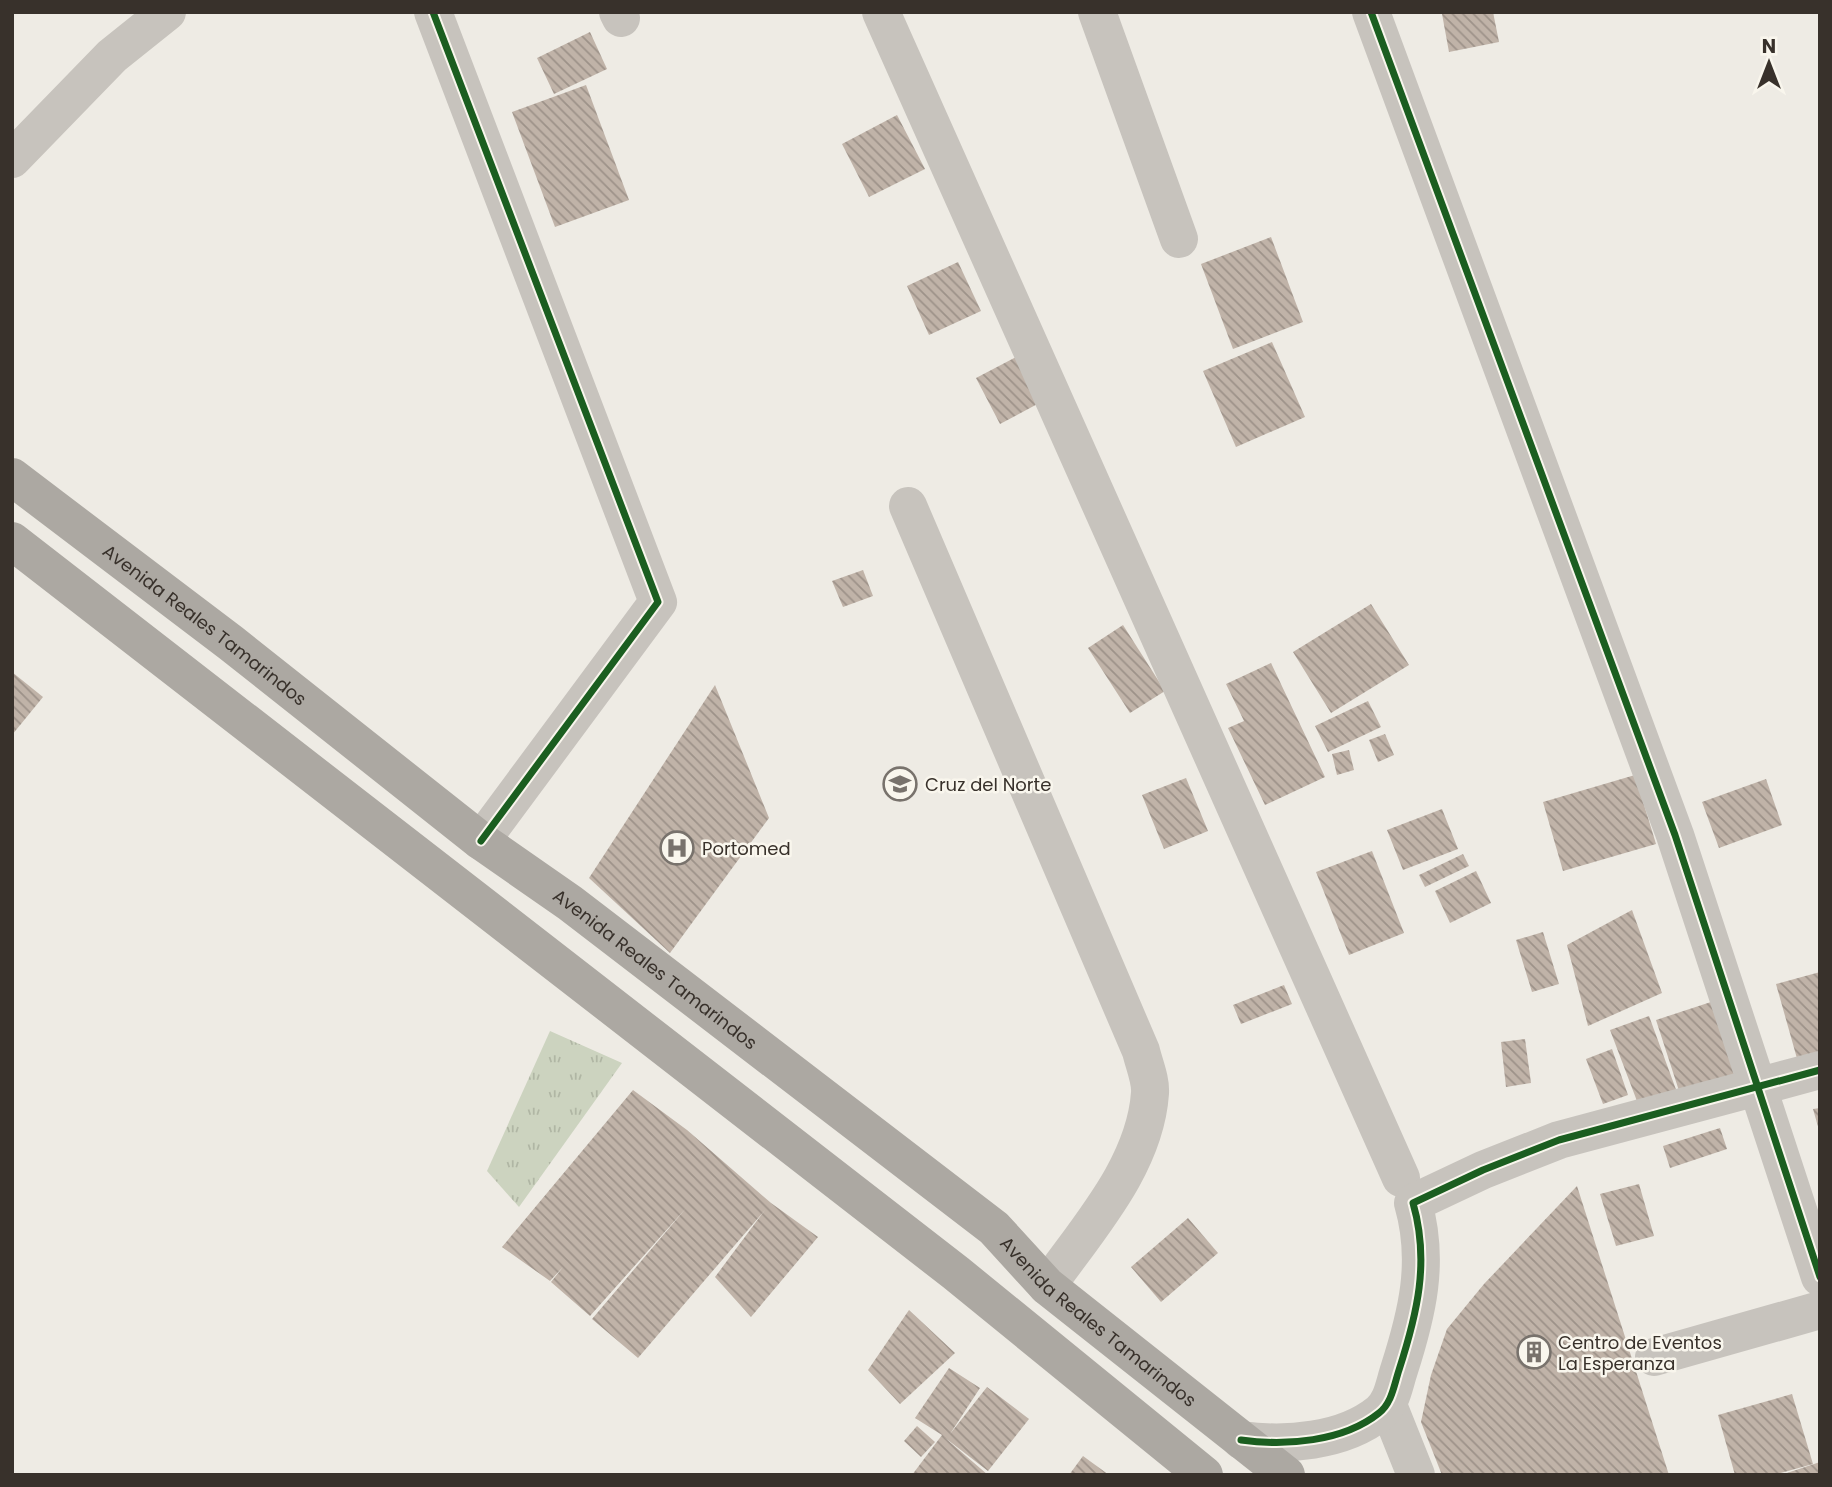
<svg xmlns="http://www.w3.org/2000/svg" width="1832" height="1487" font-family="Poppins,sans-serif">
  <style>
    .grass { fill: url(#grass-tufts) }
    .building { fill: url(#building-back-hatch) }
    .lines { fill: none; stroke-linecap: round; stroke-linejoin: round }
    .minor { stroke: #c7c3bd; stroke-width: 38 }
    .major { stroke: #aca8a2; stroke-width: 38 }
    .cycleway-casing { stroke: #f9f6ed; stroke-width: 11 }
    .cycleway { stroke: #1b5e20; stroke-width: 7 }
    .labels { text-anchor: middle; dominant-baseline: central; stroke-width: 5; stroke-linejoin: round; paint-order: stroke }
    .street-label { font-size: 18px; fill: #38312b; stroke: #f9f6ed }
    .poi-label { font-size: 18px; fill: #38312b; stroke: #f9f6ed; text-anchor: start }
  </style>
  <defs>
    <pattern id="grass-tufts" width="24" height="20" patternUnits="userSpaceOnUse" patternTransform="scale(1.75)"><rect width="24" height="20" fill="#ccd3bf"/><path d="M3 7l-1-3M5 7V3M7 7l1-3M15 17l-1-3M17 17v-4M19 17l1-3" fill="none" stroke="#b0b6a4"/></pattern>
    <pattern id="building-back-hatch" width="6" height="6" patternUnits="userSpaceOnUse" patternTransform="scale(1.75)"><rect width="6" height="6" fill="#c0b3a8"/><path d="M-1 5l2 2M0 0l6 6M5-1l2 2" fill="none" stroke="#9d9289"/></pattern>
  </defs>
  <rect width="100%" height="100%" fill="#eeebe4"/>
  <path class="grass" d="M550,1031L622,1063L519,1207L487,1171Z"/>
  <g class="building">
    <path d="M1493,12L1499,42L1449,52L1442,14Z"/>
    <path d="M590,32L607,69L554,94L537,58Z"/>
    <path d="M586,85L629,200L555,227L512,112Z"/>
    <path d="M897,115L925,169L869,197L842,144Z"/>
    <path d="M1271,237L1303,322L1233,349L1201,264Z"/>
    <path d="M958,262L981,311L929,335L907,286Z"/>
    <path d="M1272,342L1305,417L1236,447L1203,371Z"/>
    <path d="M1033,348L1058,393L1000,424L976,378Z"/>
    <path d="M863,570L873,596L843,607L832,581Z"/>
    <path d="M1371,604L1409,665L1331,713L1293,652Z"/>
    <path d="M1123,625L1165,691L1130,713L1088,648Z"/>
    <path d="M1271,663L1325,777L1265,805L1228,728L1244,721L1226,684Z"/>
    <path d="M12,672L43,697L12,735Z"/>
    <path d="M715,685L769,818L670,953L589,878Z"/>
    <path d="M1368,701L1381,727L1328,752L1315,726Z"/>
    <path d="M1385,734L1394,755L1378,762L1369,740Z"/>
    <path d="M1349,750L1354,770L1337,775L1332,754Z"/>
    <path d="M1635,775L1656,844L1563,871L1543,802Z"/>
    <path d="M1186,778L1208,831L1164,849L1142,795Z"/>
    <path d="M1766,779L1782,825L1719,848L1702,802Z"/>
    <path d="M1442,809L1458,849L1403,870L1387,830Z"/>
    <path d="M1372,851L1404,933L1349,955L1316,872Z"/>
    <path d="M1463,854L1469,866L1425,887L1419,875Z"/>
    <path d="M1476,871L1491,903L1450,923L1435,891Z"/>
    <path d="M1632,910L1662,993L1588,1026L1567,945Z"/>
    <path d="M1543,932L1559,984L1532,992L1516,940Z"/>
    <path d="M1820,972V1056L1798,1062L1776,984Z"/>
    <path d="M1284,985L1292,1004L1241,1024L1233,1005Z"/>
    <path d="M1714,1001L1739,1082L1682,1100L1656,1020Z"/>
    <path d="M1649,1016L1678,1095L1640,1109L1610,1030Z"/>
    <path d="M1525,1039L1531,1083L1506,1087L1501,1042Z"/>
    <path d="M1612,1049L1628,1095L1603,1104L1586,1059Z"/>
    <path d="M633,1090L687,1130L771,1203L818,1237L751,1317L715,1277L765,1210L638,1358L592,1319L687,1207L590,1316L551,1282L563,1267L550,1281L502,1247Z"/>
    <path d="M1820,1108V1130H1819L1813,1109Z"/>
    <path d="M1720,1128L1727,1149L1670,1168L1663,1146Z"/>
    <path d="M1639,1184L1654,1236L1616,1246L1600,1194Z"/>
    <path d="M1577,1186L1669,1475H1442L1421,1422L1431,1375L1447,1329L1484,1284Z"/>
    <path d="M1188,1218L1218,1253L1161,1302L1131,1267Z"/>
    <path d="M909,1310L955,1353L900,1404L868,1370Z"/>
    <path d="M949,1368L980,1388L950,1434L987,1387L1029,1419L988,1471L944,1437L988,1475H912L942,1435L915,1418Z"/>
    <path d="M1792,1394L1813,1464L1774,1475H1735L1718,1415Z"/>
    <path d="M917,1426L935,1442L921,1457L904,1441Z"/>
    <path d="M1083,1456L1109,1475H1069Z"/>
    <path d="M1820,1462V1475H1784V1474Z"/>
  </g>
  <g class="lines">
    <g class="minor">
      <path d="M433,12L658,602L481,841"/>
      <path d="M618,12L621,18"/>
      <path d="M881,12L1401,1178"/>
      <path d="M1097,12L1179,239"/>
      <path d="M1371,12L1675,835L1820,1277"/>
      <path d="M12,159L112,56L167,12"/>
      <path d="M908,506L1141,1051C1144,1064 1151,1080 1150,1093C1145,1166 1088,1228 1047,1286"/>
      <path d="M1654,1357L1820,1310"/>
      <path d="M1388,1405L1416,1475"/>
      <path d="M1241,1440C1285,1446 1343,1442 1379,1413C1392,1403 1394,1385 1399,1370C1417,1314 1430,1262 1413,1203L1483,1170L1559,1140L1820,1070"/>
    </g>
    <g class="major">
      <path id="s1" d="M12,477L231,643L481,841L570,903L994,1228L1047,1286L1286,1475"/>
      <path d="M12,541L956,1273L1204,1475"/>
    </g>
    <defs>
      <g id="cycleway">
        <path d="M433,12L658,602L481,841"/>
        <path d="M1371,12L1675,835L1820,1277"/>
        <path d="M1241,1440C1285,1446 1343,1442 1379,1413C1392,1403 1394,1385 1399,1370C1417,1314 1430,1262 1413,1203L1483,1170L1559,1140L1820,1070"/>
      </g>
    </defs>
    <use href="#cycleway" class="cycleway-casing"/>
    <use href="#cycleway" class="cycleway"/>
  </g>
  <defs>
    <symbol id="school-ring" viewBox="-11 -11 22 22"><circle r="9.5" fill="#f9f6ed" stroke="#78726c" stroke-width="1.5"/><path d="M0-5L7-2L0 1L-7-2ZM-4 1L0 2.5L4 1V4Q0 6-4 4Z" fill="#78726c"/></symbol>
    <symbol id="hospital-ring" viewBox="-11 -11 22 22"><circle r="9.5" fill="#f9f6ed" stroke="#78726c" stroke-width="1.5"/><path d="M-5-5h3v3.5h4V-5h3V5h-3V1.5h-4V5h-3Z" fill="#78726c"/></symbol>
    <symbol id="building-ring" viewBox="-11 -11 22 22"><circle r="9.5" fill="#f9f6ed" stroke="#78726c" stroke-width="1.5"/><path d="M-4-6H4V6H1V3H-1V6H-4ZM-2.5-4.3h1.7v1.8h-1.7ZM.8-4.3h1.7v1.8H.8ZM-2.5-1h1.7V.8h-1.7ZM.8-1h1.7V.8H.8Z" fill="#78726c"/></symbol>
  </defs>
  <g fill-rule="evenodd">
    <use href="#school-ring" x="881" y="765" width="38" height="38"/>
    <use href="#hospital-ring" x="658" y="829" width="38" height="38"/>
    <use href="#building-ring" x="1515" y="1333" width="38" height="38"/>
  </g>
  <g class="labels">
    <g class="street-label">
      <text stroke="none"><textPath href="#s1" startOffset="243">Avenida Reales Tamarindos</textPath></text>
      <text stroke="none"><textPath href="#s1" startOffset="810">Avenida Reales Tamarindos</textPath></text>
      <text stroke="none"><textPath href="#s1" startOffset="1377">Avenida Reales Tamarindos</textPath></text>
    </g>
    <g class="poi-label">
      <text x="925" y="784">Cruz del Norte</text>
      <text x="702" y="848">Portomed</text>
      <text x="1558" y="1342">Centro de Eventos<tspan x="1558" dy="21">La Esperanza</tspan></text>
    </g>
  </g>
  <rect width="1832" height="1487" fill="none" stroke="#38312b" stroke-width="28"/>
  <g transform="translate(1769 63)" stroke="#f9f6ed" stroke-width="5" paint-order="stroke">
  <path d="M0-5L12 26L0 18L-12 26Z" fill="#38312b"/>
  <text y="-10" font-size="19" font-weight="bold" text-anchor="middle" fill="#38312b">N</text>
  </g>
</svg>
